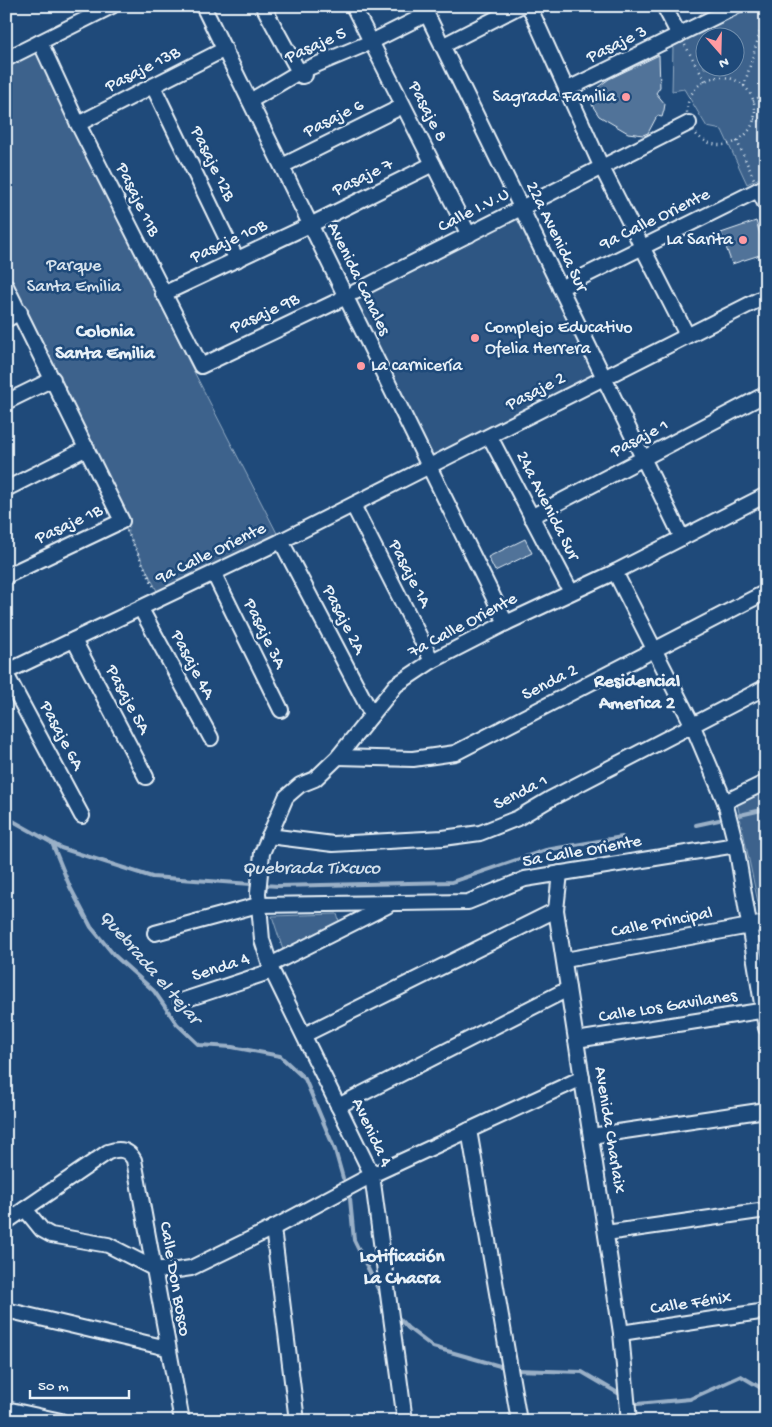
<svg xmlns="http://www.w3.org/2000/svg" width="772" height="1427" font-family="'Gochi Hand',sans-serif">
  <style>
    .built { fill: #2e5683 }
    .green { fill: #3c628c; stroke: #92aac2; fill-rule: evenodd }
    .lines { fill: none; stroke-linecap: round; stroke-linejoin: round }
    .stream { stroke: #9ab0c7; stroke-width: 4 }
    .building { fill: #517399; stroke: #e8f1f8 }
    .minor-casing { stroke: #e8f1f8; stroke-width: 18 }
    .path { stroke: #e8f1f8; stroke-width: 2.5; stroke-dasharray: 1 4; stroke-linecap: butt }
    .minor { stroke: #1f4a7a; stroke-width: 14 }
    .poi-dot { fill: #ff9aa2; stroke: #1f4a7a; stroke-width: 2 }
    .labels { text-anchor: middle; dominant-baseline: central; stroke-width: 5; stroke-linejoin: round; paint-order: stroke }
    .street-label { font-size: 18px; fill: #e8f1f8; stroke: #1f4a7a }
    .poi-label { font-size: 18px; fill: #e8f1f8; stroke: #1f4a7a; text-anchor: end }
    .park-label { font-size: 18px; fill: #d7e3ed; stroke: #1f4a7a }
    .neighbourhood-label { font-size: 19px; font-weight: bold; fill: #e8f1f8; stroke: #1f4a7a }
    .water-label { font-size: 19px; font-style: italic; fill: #d4e1ec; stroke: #1f4a7a }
  </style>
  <rect width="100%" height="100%" fill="#1f4a7a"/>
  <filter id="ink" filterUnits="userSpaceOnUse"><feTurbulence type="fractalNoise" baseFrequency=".02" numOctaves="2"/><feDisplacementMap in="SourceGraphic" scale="10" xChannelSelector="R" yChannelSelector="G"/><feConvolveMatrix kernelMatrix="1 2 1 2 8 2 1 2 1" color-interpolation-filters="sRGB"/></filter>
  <g filter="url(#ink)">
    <path class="built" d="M521,208L604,378L429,466L346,297Z"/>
    <g class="green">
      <path d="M749,6L766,8V175L747,184L722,130L707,127L684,89L672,91L673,47ZM704,38H734V68H704Z"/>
      <path d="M34,45L189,362L281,541L162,601L6,289V59Z"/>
      <path d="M766,789V911L760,912L737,803Z"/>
      <path d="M337,914L340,924L285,956L272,916Z"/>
    </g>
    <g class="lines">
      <g class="stream">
        <path d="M740,815L766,809"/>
        <path d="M6,817L61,848L152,877L278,886L452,882L546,850L622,837"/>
        <path d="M696,825L719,820"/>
        <path d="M52,843L70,887L91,927L114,955L154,991L177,1024L199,1045L232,1047L280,1056L305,1079L335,1150L343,1178"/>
        <path d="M350,1199L354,1240L384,1301"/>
        <path d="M395,1314L408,1328L433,1347L507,1368"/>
        <path d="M514,1370L582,1372L623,1396"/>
        <path d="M631,1401L637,1404L690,1399L741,1376L766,1391"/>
      </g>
    </g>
    <g class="building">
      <path d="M659,55L660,87L656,93L665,104L664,110L662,117L657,116L648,133L643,135L628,133L599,116L592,105L598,87L609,79Z"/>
      <path d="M756,221L766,253L732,264L721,233Z"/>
      <path d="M525,539L532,553L495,571L488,557Z"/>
    </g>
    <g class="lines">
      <defs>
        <g id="minor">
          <path d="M203,6L506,623"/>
          <path d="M263,6L299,72L302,76L305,75"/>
          <path d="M353,6L469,235"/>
          <path d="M423,6L682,538"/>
          <path d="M529,6L602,168L687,335"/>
          <path d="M664,6L679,35"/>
          <path d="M40,42L78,124L201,366L346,297"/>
          <path d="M442,46L520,6"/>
          <path d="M6,59L112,6"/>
          <path d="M153,86L237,260"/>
          <path d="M566,90L737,6"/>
          <path d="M250,101L299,72L371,42L427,14"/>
          <path d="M78,124L225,49"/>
          <path d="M282,166L403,106"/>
          <path d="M758,190L766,205"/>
          <path d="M6,286L122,521L6,576"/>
          <path d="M560,288L766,186"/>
          <path d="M355,292L689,123"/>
          <path d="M163,294L310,225L433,164"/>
          <path d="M6,320L20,312"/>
          <path d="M6,402L53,379"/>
          <path d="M490,437L571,592"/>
          <path d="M6,489L87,448"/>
          <path d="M353,505L432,661"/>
          <path d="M531,517L766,394"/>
          <path d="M281,541L372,715"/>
          <path d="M615,572L692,724L725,802L736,845L766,1028"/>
          <path d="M214,574L281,710"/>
          <path d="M141,609L211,738"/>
          <path d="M74,640L146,777"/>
          <path d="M6,672L281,541L766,296"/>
          <path d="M6,674L82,816"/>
          <path d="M338,757L413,759L455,753L766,592"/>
          <path d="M725,802L766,782"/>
          <path d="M269,836L333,844L443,838L480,833L518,818L550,799L766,687"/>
          <path d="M560,873L556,910L621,1333L629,1421"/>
          <path d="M155,933L258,905L468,902L525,879L736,845"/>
          <path d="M565,960L766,923"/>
          <path d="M270,965L387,906"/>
          <path d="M181,1001L272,971"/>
          <path d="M304,1035L556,910"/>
          <path d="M576,1040L766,1010"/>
          <path d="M338,1106L568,989"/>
          <path d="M469,1130L519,1421"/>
          <path d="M591,1136L766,1110"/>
          <path d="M25,1209L42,1230L51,1235L108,1245L153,1268L171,1271L191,1268L273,1228L372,1175L582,1078"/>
          <path d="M6,1222L108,1152C120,1148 128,1149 134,1160L182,1421"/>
          <path d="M273,1228L297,1421"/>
          <path d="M606,1233L766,1210"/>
          <path d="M6,1310L167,1348"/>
          <path d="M621,1333L766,1311"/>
          <path d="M6,1409L61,1421"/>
          <path d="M405,1421L372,1175L272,971L262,940L258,893L262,853L286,797L300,785L315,779L338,757L396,685L432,661L506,623L615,572L766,495"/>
        </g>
      </defs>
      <use href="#minor" class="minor-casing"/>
      <g class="path">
        <path d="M685,45L705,81"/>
        <circle cx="721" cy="111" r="34"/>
        <path d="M744,86L766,12"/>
        <path d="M753,101L766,93"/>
        <path d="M754,119L766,122"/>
        <path d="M737,141L754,179"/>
        <path d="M127,531L154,587"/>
      </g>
      <use href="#minor" class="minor"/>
    </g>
  </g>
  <g class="poi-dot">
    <circle cx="626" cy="97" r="5"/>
    <circle cx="743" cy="240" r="5"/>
    <circle cx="475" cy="338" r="5"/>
    <circle cx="361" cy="366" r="5"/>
  </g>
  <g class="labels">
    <g class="street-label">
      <text transform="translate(617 45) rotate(-26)">Pasaje 3</text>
      <text transform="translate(316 46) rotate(-24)">Pasaje 5</text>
      <text transform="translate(143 70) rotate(-27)">Pasaje 13B</text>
      <text transform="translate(427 112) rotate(63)">Pasaje 8</text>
      <text transform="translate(334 119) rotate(-27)">Pasaje 6</text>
      <text transform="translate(212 164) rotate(64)">Pasaje 12B</text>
      <text transform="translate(363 178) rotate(-26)">Pasaje 7</text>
      <text transform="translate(137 200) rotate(64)">Pasaje 11B</text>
      <text transform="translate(474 211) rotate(-27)">Calle I.V.U</text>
      <text transform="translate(655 220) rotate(-26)">9a Calle Oriente</text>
      <text transform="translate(556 237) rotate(64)">22a Avenida Sur</text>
      <text transform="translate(229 242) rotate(-25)">Pasaje 10B</text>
      <text transform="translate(358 279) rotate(64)">Avenida Canales</text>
      <text transform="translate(265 314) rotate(-25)">Pasaje 9B</text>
      <text transform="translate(536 392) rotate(-27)">Pasaje 2</text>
      <text transform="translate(640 439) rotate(-28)">Pasaje 1</text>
      <text transform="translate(547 506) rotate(63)">24a Avenida Sur</text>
      <text transform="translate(69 525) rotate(-25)">Pasaje 1B</text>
      <text transform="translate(211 554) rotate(-26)">9a Calle Oriente</text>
      <text transform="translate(409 574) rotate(63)">Pasaje 1A</text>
      <text transform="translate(343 620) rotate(63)">Pasaje 2A</text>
      <text transform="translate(463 626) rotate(-28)">7a Calle Oriente</text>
      <text transform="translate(264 634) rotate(64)">Pasaje 3A</text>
      <text transform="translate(192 665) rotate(62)">Pasaje 4A</text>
      <text transform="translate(550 683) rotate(-27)">Senda 2</text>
      <text transform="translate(127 700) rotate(62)">Pasaje 5A</text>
      <text transform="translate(61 736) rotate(62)">Pasaje 6A</text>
      <text transform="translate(521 793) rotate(-27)">Senda 1</text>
      <text transform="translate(582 852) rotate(-10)">5a Calle Oriente</text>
      <text transform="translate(662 923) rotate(-11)">Calle Principal</text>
      <text transform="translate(221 968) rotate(-18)">Senda 4</text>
      <text transform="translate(668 1007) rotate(-9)">Calle Los Gavilanes</text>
      <text transform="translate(609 1130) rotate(81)">Avenida Charlaix</text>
      <text transform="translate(371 1133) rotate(65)">Avenida 4</text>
      <text transform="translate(174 1279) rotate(80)">Calle Don Bosco</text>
      <text transform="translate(691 1304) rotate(-8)">Calle Fénix</text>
    </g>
    <g class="poi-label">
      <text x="616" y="97">Sagrada Familia</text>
      <text x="733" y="240">La Sarita</text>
      <text x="485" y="328" text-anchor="start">Complejo Educativo<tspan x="485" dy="21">Ofelia Herrera</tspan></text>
      <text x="371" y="366" text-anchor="start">La carnicería</text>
    </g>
    <g class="park-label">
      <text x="74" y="266">Parque<tspan x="74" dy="21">Santa Emilia</tspan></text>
    </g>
    <g class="neighbourhood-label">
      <text x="105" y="332">Colonia<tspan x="105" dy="22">Santa Emilia</tspan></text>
      <text x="637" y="682">Residencial<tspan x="637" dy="22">America 2</tspan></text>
      <text x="402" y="1257">Lotificación<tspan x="402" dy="22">La Chacra</tspan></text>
    </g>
    <g class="water-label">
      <text x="311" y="869">Quebrada Tixcuco</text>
      <text transform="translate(149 968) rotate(49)">Quebrada el tejar</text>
    </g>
  </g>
  <rect width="772" height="1427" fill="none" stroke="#1f4a7a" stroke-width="25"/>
  <rect x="12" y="12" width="747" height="1402" fill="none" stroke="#e8f1f8" stroke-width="2" filter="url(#ink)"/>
  <g transform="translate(720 52) rotate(160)"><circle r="24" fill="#1f4a7a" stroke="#6f8dac"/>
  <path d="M0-4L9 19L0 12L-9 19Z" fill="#ff9aa2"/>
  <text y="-8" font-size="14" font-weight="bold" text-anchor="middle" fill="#e8f1f8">N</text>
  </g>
  <path d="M30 1390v8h99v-8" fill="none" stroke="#e8f1f8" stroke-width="2.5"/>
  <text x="38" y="1390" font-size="15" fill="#e8f1f8" stroke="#1f4a7a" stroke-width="4" paint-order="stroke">50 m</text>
</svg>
